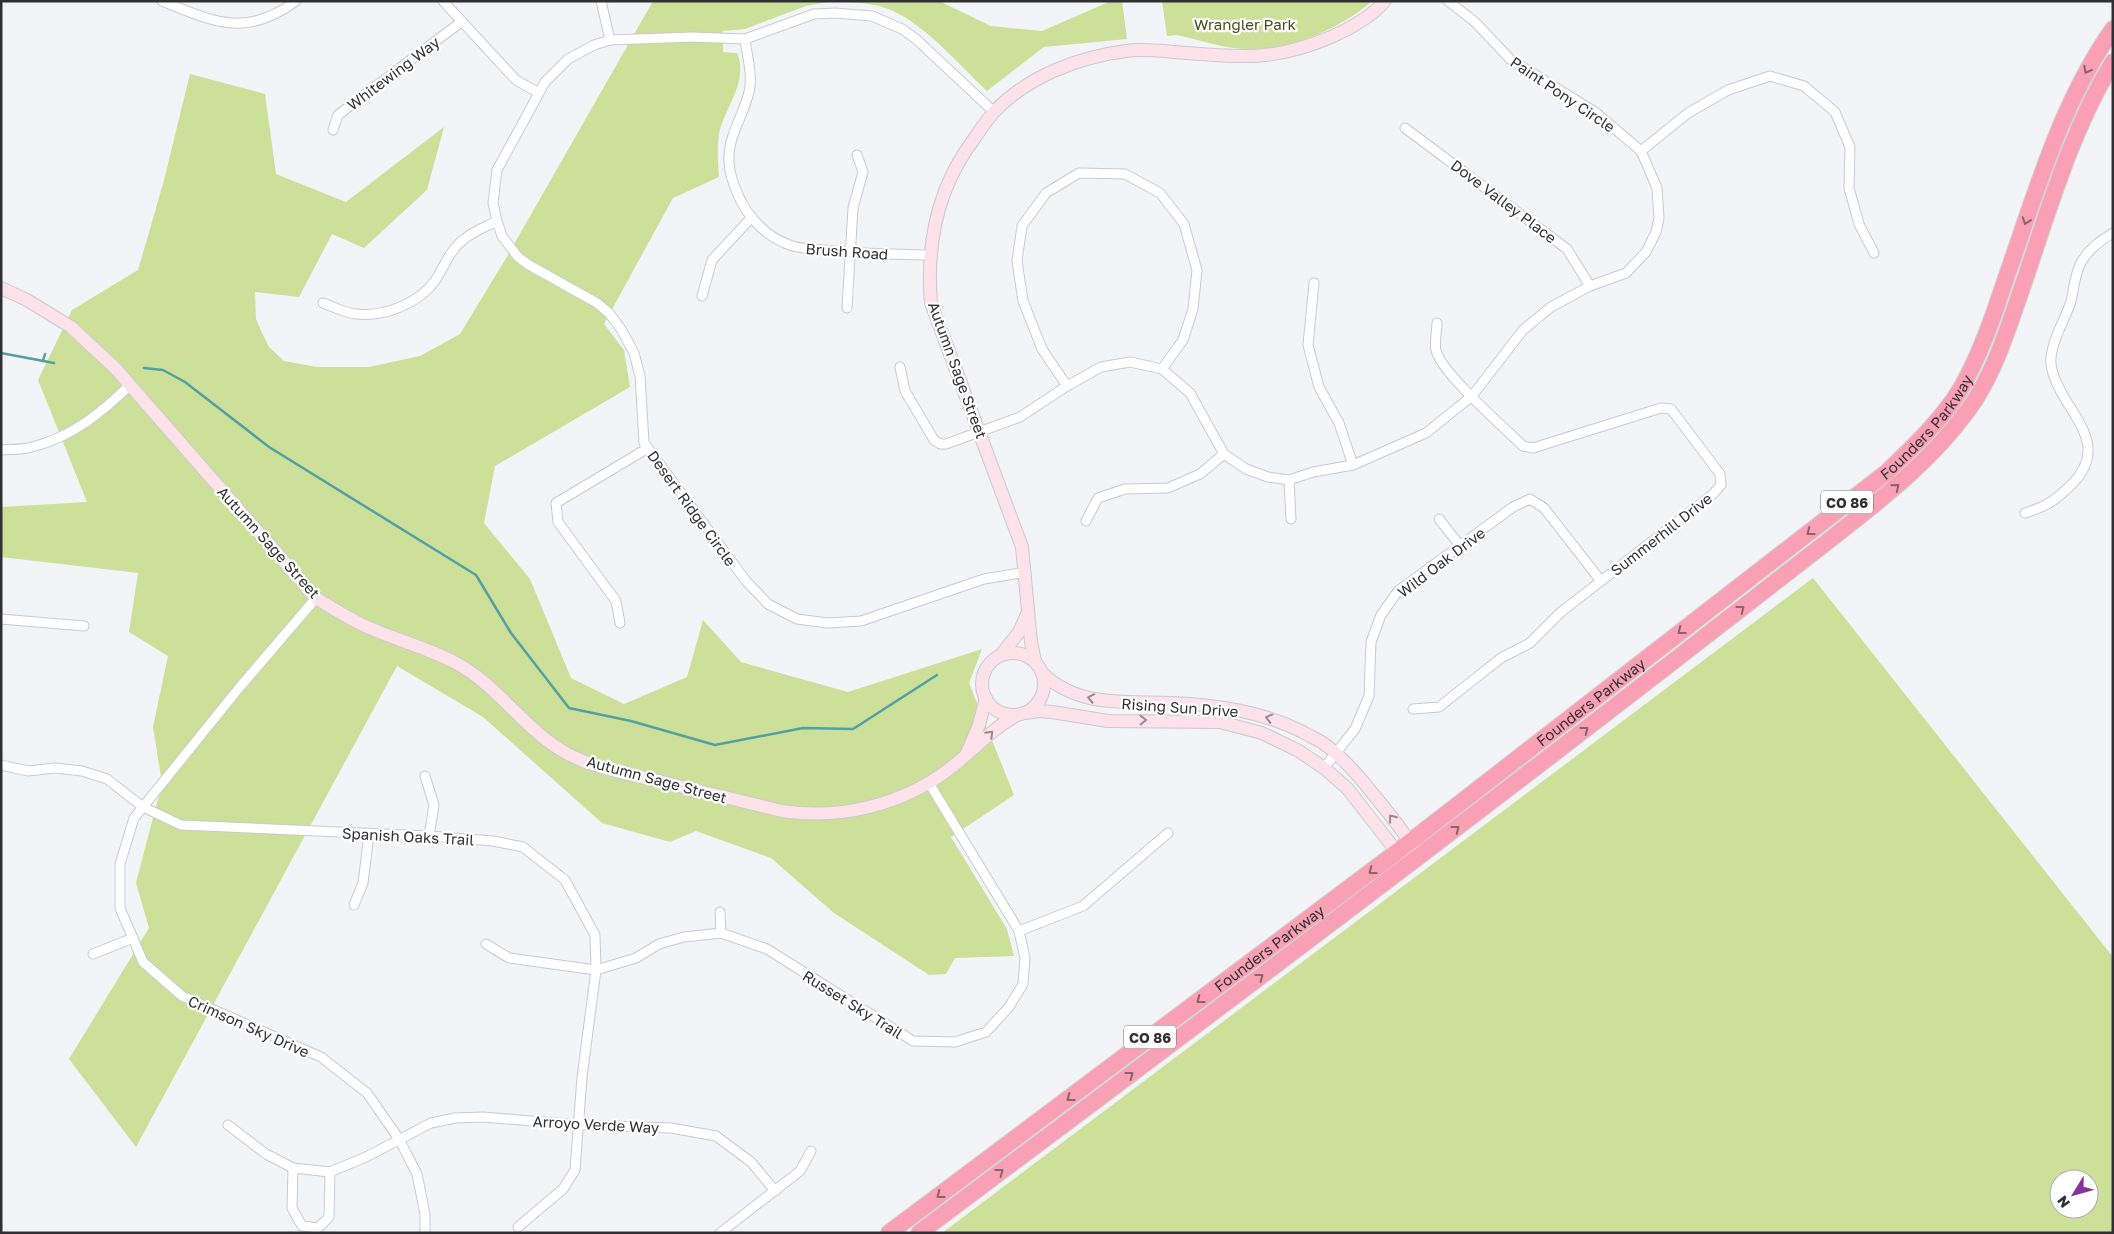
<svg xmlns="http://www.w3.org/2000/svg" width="2114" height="1234" font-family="'Golos Text',sans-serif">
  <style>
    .green { fill: #cce09a; fill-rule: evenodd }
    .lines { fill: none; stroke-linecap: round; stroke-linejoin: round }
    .stream { stroke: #53a0a3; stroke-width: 2.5 }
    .street-casing { stroke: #c9cacd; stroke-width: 11 }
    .secondary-casing { stroke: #c9cacd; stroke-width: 14 }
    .highway-casing { stroke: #d2d2d2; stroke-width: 18 }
    .street { stroke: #fff; stroke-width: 9 }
    .secondary { stroke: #fee2e9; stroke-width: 12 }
    .highway { stroke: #faa0b5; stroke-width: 16 }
    .oneway { stroke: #8b636e }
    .oneway2 { stroke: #988a8e }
    .labels { text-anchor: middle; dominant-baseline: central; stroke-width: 4.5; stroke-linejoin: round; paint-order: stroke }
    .shield { fill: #fff; stroke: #6f6f70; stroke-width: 1 }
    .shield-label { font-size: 14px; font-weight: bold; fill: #313133 }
    .park-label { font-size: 15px; fill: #44501b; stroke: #fff }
    .street-label { font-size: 15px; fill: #313133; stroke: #fff }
  </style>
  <rect width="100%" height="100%" fill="#f3f4f7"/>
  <g class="green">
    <path d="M653,1H833L806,6L745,29L723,31V52L737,53C749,82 725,106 719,134C717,148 718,163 719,177L673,198L604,324L624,350L630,387L495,466L484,523L530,579L571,678L624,704L687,677L703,620L741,662L848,692L982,649L969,683L1014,795L951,837L1007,929L1014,956L955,958L946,974L929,975L834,913L771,858L696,831L670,842L602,823L483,717L397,666L136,1147L69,1059L149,928L136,883L162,783L153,727L168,656L129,632L138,573L1,557V507L87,502L38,380L72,310L138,270L163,184L190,74L265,94L276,174L346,202L444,127L427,190L364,248L332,234L299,297L255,292L256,319L263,335L269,347L284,361L317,367H369L420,356L460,334L505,260Z"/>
    <path d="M835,1H939L991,26L1042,31L1111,1H1122L1127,39L1044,47L987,91C958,64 922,20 885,8C869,2 852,3 835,1Z"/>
    <path d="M1162,1H1372C1341,29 1286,52 1244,49C1222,48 1198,39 1176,35L1167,36Z"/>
    <path d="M1813,578L2113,957V1233H942ZM2059,1179H2089V1209H2059Z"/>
  </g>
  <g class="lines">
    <g class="stream">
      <path d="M1,353L54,363"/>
      <path d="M43,361L45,354"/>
      <path d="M144,368L163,370L185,382L269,447L476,575L511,633L569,708L631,721L715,745L803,728L853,729L937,675"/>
    </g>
    <defs>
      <g id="street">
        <path d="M162,1C214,22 246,38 296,1"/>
        <path d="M443,1L516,80L539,93"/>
        <path d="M601,1L610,40"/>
        <path d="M745,39C747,56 753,75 749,92C744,114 729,135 729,157C728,171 733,184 739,197C748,217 766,236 787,244C798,249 812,249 824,250C859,254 895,254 930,255"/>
        <path d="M994,112L916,39L902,29L872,16L835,13L814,14L745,39L692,37L610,40L594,45L568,59L545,82L497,170L493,203L497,221L502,236L518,257L529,265L597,303L609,313L621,329L634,353L640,376L644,443L746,581L768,604L797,619L828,623L861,621L984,579L1026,572"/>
        <path d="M1405,128L1567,249L1590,286"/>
        <path d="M333,130L338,115L461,22"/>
        <path d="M1641,151L1688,113L1728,90L1770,76L1804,86L1835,112L1850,147L1849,188L1859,224L1874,253"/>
        <path d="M1314,283L1308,345L1319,387L1339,423L1353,465"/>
        <path d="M702,296L712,260L752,217"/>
        <path d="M323,303C334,307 345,313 356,314C384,317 418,304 435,281C444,267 450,250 463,240C473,231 486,227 497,221"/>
        <path d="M847,308L853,208L863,172L857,155"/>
        <path d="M900,367L905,391L934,440L940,444H946L1020,417L1067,386L1101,367L1130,362L1162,369L1190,393L1224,454L1246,469L1268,477L1289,480L1313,472L1353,465L1426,433L1472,396L1523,330L1551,307L1590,286L1626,273L1646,252L1656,232L1659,218L1657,188L1641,151L1595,112L1510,59L1475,22L1448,1"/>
        <path d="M1067,386L1042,349L1023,301L1017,261L1022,226L1046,193L1079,173L1125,174L1160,193L1184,224L1197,270L1193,309L1183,340L1162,369"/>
        <path d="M1,450C11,449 23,450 32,447C72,437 101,413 130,385"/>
        <path d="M1289,480L1291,519"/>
        <path d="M2025,513C2048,506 2057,499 2073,483C2113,441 2062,411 2052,370C2050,363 2051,354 2053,347C2057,331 2066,317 2071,301C2074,289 2075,271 2082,261C2090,248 2100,241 2113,233"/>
        <path d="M1439,519L1461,547"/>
        <path d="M1086,521L1098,498L1125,489L1168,488L1200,474L1224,454"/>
        <path d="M316,598L239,688L134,818L120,864V908L143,962L182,996L321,1057L367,1093L399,1139L417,1174L425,1214V1233"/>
        <path d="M1,619L84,626"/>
        <path d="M620,623L616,601L558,522L556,503L648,448"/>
        <path d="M1413,709L1439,707L1501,658L1530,643L1561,612L1712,495L1721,485L1720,474L1671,409L1661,408L1533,448L1523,446C1505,428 1440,372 1436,350C1434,342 1437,331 1437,323"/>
        <path d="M1,765L28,771L55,768L82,771L107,779L143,807L181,825L429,836L493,841L523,847L565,880L595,935L596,970L582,1077L575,1170L563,1189L518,1227"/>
        <path d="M1324,768L1355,729L1369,696L1371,642L1381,615L1398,591L1513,507L1530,499L1544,508L1601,581"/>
        <path d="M425,776L434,805L429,836"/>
        <path d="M354,905L363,883L369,834"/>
        <path d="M720,912L721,933"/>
        <path d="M1019,931L1083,906L1168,833"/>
        <path d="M486,944L509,958L596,970L636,958L659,944L684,937L721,933L767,949L913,1041L955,1042L986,1032L1009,1007L1023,984L1025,958L1019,931L929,783"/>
        <path d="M93,954L133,938"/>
        <path d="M228,1125L266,1154L293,1168L330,1172L366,1157L431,1123L455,1118L483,1117L580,1125L671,1128L716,1136L751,1162L775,1191"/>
        <path d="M293,1168L292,1208L302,1226L318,1228L329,1217L330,1172"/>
        <path d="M720,1233L800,1171L811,1151"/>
      </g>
      <g id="secondary">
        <path d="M1,288L27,300L71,327L116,369L316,598C334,609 352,621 372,629C400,641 430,649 456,663C497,685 522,726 561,750C588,767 622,772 654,780C697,790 739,801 782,811C840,820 901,805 948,770C972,752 991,729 1017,715"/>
        <circle cx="1013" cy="684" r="31"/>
        <path d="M1001,655L1019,632L1028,612"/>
        <path d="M1035,661L1031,642L1022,547L931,303C926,243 937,188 974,139C980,130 987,120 994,112C1028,76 1079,57 1126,51C1146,48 1167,52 1187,53C1244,58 1277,60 1331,37C1349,29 1372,16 1385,1"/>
        <path d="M1042,673C1079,708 1124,701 1171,703C1217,705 1261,711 1303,732C1309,736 1317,739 1323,743C1345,759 1361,779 1378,800C1393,819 1409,837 1418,859"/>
        <path d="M1025,713L1038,711L1052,712L1108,721L1220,722L1262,733L1299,751L1324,768L1347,788L1397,852L1418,859"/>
        <path d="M967,753L979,725L986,698"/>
      </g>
      <g id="highway">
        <path id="s1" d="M889,1233L1397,852L1887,472C1913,447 1941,421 1960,390C1981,354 1994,314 2007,275C2037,190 2061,103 2113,29"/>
        <path d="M919,1233C1165,1049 1410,865 1653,677C1710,633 1767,589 1823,545C1875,504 1928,465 1968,410C1995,373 2008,328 2023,285C2049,209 2071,131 2113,62"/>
      </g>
    </defs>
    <use href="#street" class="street-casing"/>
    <use href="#secondary" class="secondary-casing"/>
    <use href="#highway" class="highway-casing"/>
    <use href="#street" class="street"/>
    <use href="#secondary" class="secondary"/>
    <use href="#highway" class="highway"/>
  </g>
  <defs><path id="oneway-chevron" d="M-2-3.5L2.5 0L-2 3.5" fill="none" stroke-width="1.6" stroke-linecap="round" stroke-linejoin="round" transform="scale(1.25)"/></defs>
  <g class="oneway">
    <use href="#oneway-chevron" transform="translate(2087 70) rotate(119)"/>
    <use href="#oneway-chevron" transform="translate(2026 221) rotate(109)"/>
    <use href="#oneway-chevron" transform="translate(1896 487) rotate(-39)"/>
    <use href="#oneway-chevron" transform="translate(1810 532) rotate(142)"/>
    <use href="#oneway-chevron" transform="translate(1741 609) rotate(-38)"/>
    <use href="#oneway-chevron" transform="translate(1681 631) rotate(142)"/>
    <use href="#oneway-chevron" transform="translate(1585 730) rotate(-38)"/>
    <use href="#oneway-chevron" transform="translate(1456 829) rotate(-38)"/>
    <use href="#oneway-chevron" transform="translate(1372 871) rotate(143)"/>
    <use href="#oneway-chevron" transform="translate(1260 977) rotate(-37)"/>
    <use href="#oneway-chevron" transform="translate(1200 1000) rotate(143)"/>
    <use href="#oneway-chevron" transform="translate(1130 1075) rotate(-37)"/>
    <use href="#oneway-chevron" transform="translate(1070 1098) rotate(143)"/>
    <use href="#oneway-chevron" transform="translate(1000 1172) rotate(-37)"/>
    <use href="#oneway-chevron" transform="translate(940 1195) rotate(143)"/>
  </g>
  <g class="oneway2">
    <use href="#oneway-chevron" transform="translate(1091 698) rotate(-169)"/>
    <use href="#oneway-chevron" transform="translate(1269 718) rotate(-165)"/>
    <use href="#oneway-chevron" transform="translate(1143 720) rotate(-1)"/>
    <use href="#oneway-chevron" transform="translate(990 734) rotate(-45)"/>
    <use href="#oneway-chevron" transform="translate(1392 818) rotate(-128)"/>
  </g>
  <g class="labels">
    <g class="shield">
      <rect x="1821" y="490.5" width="52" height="23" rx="4"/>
      <rect x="1124" y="1025.5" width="52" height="23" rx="4"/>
    </g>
    <g class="shield-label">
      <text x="1847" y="502">CO 86</text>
      <text x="1150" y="1037">CO 86</text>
    </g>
    <g class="park-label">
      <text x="1245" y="24">Wrangler Park</text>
    </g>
    <g class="street-label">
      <text transform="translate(393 73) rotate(-37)">Whitewing Way</text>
      <text transform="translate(1563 94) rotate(34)">Paint Pony Circle</text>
      <text transform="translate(1504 201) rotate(37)">Dove Valley Place</text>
      <text transform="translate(847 251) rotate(4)">Brush Road</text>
      <text transform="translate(958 370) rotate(70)">Autumn Sage Street</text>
      <text stroke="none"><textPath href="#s1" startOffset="1315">Founders Parkway</textPath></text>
      <text transform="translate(692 508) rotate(54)">Desert Ridge Circle</text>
      <text transform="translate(1661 534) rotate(-38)">Summerhill Drive</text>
      <text transform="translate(269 542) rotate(48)">Autumn Sage Street</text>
      <text transform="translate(1441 562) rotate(-37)">Wild Oak Drive</text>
      <text stroke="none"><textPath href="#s1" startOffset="880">Founders Parkway</textPath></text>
      <text transform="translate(1180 707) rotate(4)">Rising Sun Drive</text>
      <text transform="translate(657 779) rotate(15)">Autumn Sage Street</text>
      <text transform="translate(408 836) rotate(3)">Spanish Oaks Trail</text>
      <text stroke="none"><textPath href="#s1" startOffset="475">Founders Parkway</textPath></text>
      <text transform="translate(853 1004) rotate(32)">Russet Sky Trail</text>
      <text transform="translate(249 1026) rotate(24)">Crimson Sky Drive</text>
      <text transform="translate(596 1124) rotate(3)">Arroyo Verde Way</text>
    </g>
  </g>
  <rect width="2114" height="1234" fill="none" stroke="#313133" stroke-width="5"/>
  <g transform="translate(2074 1194) rotate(233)"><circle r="24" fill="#ffffff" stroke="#adadad"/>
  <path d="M0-4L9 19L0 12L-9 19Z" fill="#87319e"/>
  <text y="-8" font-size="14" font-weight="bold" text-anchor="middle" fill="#313133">N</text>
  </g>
</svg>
